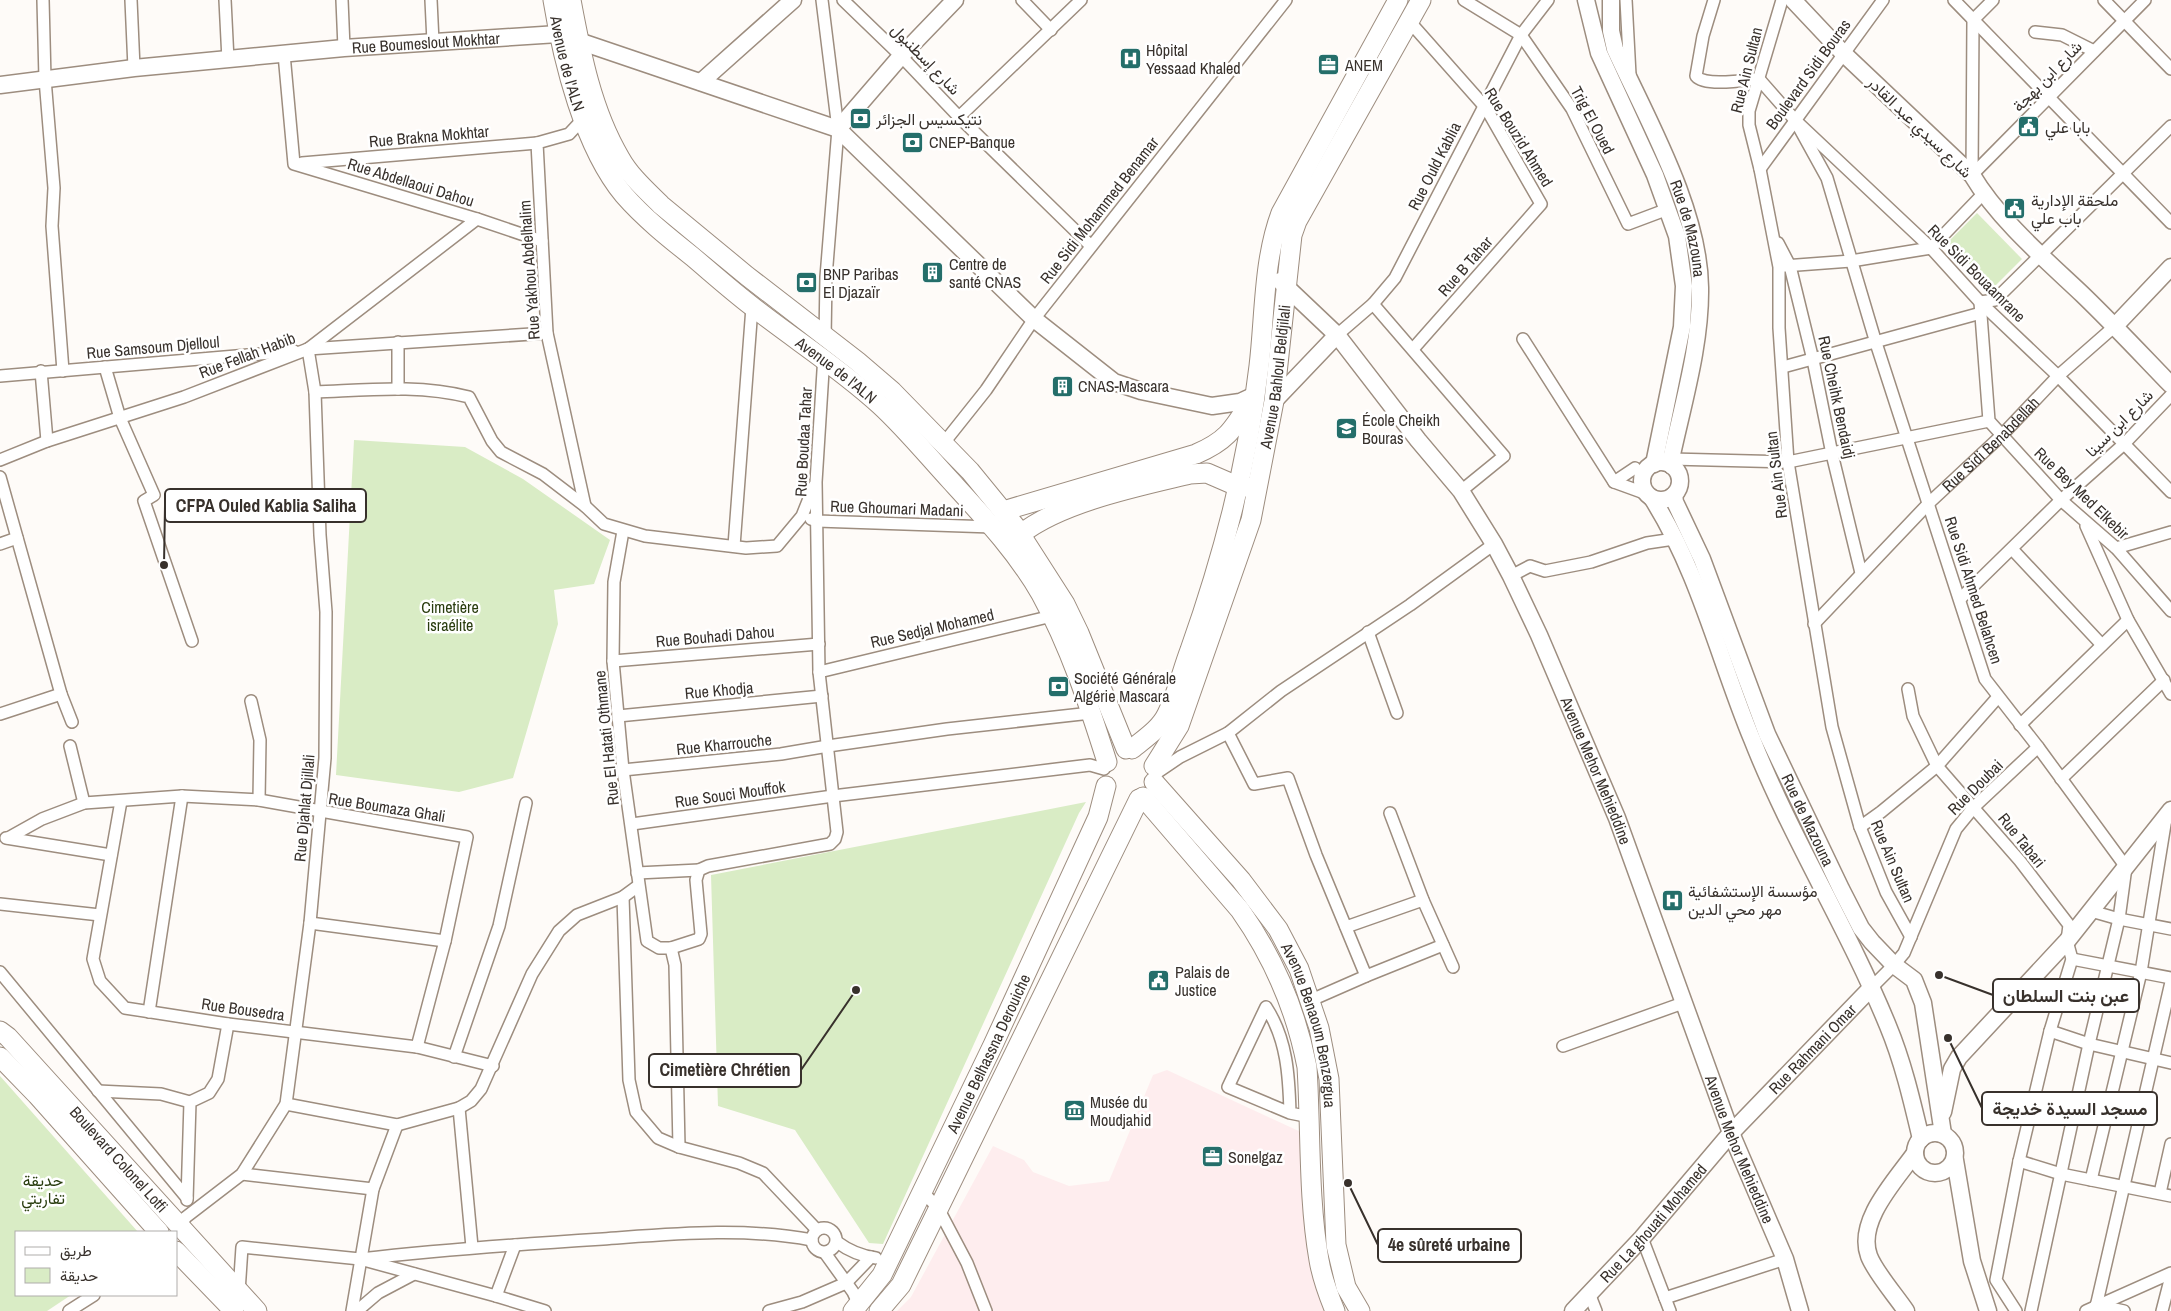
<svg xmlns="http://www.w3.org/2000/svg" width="2171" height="1311" font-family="'Archivo Narrow',Vazirmatn,sans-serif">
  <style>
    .commercial { fill: #feedee }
    .green { fill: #d9ecc5 }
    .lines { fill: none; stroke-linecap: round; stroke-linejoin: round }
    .street-casing { stroke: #9d8d7f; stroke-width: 14 }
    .secondary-casing { stroke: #9d8d7f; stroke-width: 19 }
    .primary-casing { stroke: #9d8d7f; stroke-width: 21 }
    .street { stroke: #fff; stroke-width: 11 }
    .secondary { stroke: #fff; stroke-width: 16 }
    .primary { stroke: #fff; stroke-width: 19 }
    .labels { text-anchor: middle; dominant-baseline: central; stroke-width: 5; stroke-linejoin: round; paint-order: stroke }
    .street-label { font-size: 16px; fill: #38312c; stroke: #fff }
    .poi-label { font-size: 16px; fill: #38312c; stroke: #fff; text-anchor: start }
    .park-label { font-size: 16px; fill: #293c0e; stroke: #fff }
    .leader { fill: none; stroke: #38312c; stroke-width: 2 }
    .callout-dot { fill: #38312c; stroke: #fff; stroke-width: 2 }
    .callout { fill: #fff; stroke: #38312c; stroke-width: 2 }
    .callout-label { font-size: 18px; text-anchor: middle; font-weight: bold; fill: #38312c }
  </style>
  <rect width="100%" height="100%" fill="#fefbf8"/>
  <path class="commercial" d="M1167,1070L1303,1133L1316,1274L1321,1301L1325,1311H897L911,1297L993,1146L1024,1160L1033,1172L1069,1186L1109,1181L1153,1075Z"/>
  <g class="green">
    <path d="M1977,213L2022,259L1993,288L1948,242Z"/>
    <path d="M354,440L465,447L523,479L610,540L594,584L554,590L558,624L513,778L459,792L336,775Z"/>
    <path d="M1086,802L1079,813L883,1244L869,1243L795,1130L718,1106L711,875Z"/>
    <path d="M0,1076L138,1232H16V1295H71L47,1311H0Z"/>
  </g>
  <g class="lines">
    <defs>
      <g id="street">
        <path d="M43,0L45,79L54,188L52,226L63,371"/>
        <path d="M131,0L134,68"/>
        <path d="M225,0L228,60"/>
        <path d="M342,0L344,48"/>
        <path d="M431,0L433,42"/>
        <path d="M822,0L838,129L826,277L825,339"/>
        <path d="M843,0L901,56L959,117L1091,246"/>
        <path d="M1022,0L1051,30"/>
        <path d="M1464,0L1521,35L1572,109L1628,224L1668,209"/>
        <path d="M1626,0L1630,75"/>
        <path d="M1714,0L1703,36L1696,76C1705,87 1746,80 1759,79L1795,120L1931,248L1980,302L2058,376L2171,492"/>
        <path d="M1782,0L1749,111V125L1760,169L1779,267V328L1788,462L1832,727L1860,827L1886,892L1911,937"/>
        <path d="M1954,0L2171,223"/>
        <path d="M2104,0L2171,69"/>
        <path d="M1409,21L1486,108L1541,204L1413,349"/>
        <path d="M2035,32L2062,35L2094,51"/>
        <path d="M284,54L294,164L477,219L308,349"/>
        <path d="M959,117L1081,0"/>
        <path d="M583,119L569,134L537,143L547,333L585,506"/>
        <path d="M1795,120L1827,178L1876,343L1985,679L2038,747L2126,867L2119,919L2089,1044L2031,1311"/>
        <path d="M2171,126L1995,300L1980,302L1989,421L2061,500L2116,548L2171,611"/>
        <path d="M302,163L537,143"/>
        <path d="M1760,169L1883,0"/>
        <path d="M1972,175L2145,0"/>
        <path d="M1972,175L1973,20L1993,0"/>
        <path d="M477,219L542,241"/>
        <path d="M1778,243L1790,266L1813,360L1832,454L1861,573"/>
        <path d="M1784,266L1851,261L1931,248L1983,194"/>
        <path d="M1373,304L1504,456L1461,491"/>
        <path d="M1337,335L1373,304L1395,278L1521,35L1548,0"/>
        <path d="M1523,339L1614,482L1647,494"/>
        <path d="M105,367L120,418L154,495L144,501L192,641"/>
        <path d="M1783,367L1981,313"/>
        <path d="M41,371L47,441"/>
        <path d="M0,376L294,351"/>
        <path d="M398,389V342"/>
        <path d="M315,392C367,390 418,384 469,397L492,441L501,452L543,474L585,506L604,524L645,536L746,548L777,546L802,516L814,486"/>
        <path d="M943,444L986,390L1034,319L1286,0"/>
        <path d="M1671,459L1788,462L1989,421"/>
        <path d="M0,460L47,441L184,397L308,349L547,333"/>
        <path d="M0,477L61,694L72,722"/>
        <path d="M1614,482L1635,468"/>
        <path d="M811,519L817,521L992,527"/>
        <path d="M2086,526L2128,620L2171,694"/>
        <path d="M623,531L614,582L613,661L623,770L647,941L659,948H671L675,965L679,1147"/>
        <path d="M0,544L17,538"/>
        <path d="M734,546L752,307"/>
        <path d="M2116,548L2171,532"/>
        <path d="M2012,549L2102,645"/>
        <path d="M1511,576L1530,566L1545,571L1591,562L1647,543L1674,539"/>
        <path d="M1960,599L2061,500L2124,444L2171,395"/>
        <path id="s1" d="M1814,624L1929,503L2002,435L2058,376L2115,326"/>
        <path d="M1368,632L1397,713"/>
        <path d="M613,661L819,644"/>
        <path d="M819,672L1052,616"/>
        <path d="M1908,689L1913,716L1937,766L2020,861L2069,925L2067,941L2072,959L2050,1031L2019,1161L1996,1280L2016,1311"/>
        <path d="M251,701L260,740L259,800"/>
        <path d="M0,714L61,694"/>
        <path d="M618,716L822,696"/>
        <path d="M2020,725L2128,620"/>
        <path d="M1228,733L1254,784L1288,778L1316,855L1366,976L1309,1001"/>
        <path d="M70,746L84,803"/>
        <path d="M623,770L781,754L828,746L947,729L1091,713"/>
        <path d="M1155,774L1180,757L1228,733L1281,691L1410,605L1494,544"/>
        <path d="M2061,779L2164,680"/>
        <path d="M121,801L93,959L100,981L125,1008L228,1024L417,1047L493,1066"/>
        <path d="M1390,813L1423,900L1453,967"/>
        <path d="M632,824L833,796L1090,765L1104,769"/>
        <path d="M1860,827L1881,812L1937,766L1998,697"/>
        <path d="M6,838L111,855"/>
        <path d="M8,838L42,819L84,803L182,796L259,800L467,837L445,941L417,1047"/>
        <path d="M637,873L699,870"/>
        <path d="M623,897L629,1080L636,1112L658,1138L679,1147L739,1163L763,1173L817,1230"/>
        <path d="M0,904L100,915"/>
        <path d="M2091,911L2119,919L2171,929"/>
        <path d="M310,923L445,941"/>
        <path d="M1346,927L1423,900"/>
        <path d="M671,948L699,939L701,934L696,880L699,870L708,866L830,844L835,839L837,832L819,672L816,482L824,355"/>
        <path d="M2072,959L2171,978"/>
        <path d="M0,972L187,1198"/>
        <path d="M1366,976L1443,945"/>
        <path d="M1871,988L1894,965L1904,953L1956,829L1974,807L2038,747"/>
        <path d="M149,1012L182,796"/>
        <path d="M2050,1031L2089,1044L2171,1063"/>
        <path d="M1563,1046L1683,1003"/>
        <path d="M454,1057L499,926L526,803"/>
        <path d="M98,1091L161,1094L190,1102"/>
        <path d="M286,1104L397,1125L459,1108L471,1101L481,1089L532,974L559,931L577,915L623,897L638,886"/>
        <path d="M459,1108L472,1247"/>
        <path d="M1290,1113C1289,1076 1287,1039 1266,1007L1228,1087L1290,1113L1310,1117"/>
        <path d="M2019,1161L2061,1174L2171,1196"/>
        <path d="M242,1174L373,1189"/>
        <path d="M2091,1180L2141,972L2166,818"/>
        <path d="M922,1191L938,1208L967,1263L986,1311"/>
        <path d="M2160,1193L2171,1144"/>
        <path d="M187,1200L190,1102L209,1093L218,1079L228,1024"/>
        <path d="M178,1226L186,1217L242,1174L286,1104L310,923L325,758L326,612L320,535L315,392L308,349"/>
        <circle cx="824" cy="1240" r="12"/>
        <path d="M1642,1238L1670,1311"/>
        <path d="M837,1242C849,1251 861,1256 876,1258"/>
        <path d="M825,1253L853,1292L859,1305"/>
        <path d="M360,1259C441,1250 522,1244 603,1239C673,1234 742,1227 812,1240"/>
        <path d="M239,1292L242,1247L360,1259L496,1296L545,1311"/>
        <path d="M1589,1293L1596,1311"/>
        <path d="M496,1296L515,1245"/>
        <path d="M1665,1298L1785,1259"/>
        <path d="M2096,1305L2124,1311"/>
        <path d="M69,1311L94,1295"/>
        <path d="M352,1311L373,1189L397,1125"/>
        <path d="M357,1311L378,1293L414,1274"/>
        <path d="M769,1311L802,1302L846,1283L871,1257"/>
        <path d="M2086,1311L2171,1273"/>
        <path d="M2095,1311L2171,982"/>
        <path d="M2162,1311L2171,1276"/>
      </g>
      <g id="secondary">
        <path d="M1586,0L1599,53L1655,175L1677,236L1684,286L1682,327L1654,464"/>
        <path id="s2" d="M1611,0V31L1615,49C1647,119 1699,209 1700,287C1701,344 1683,403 1671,459L1672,466"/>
        <path d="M1793,0L1843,53L1972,175C1998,219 2046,260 2083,295C2113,324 2142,355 2171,385"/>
        <path d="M701,82L793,0"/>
        <path id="s3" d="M0,85L134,68L344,48L558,34L838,129L1034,319L1114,382L1141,391L1212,406L1240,402L1255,395"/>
        <path d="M838,129L901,56L955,0"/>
        <path id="s4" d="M1280,281L1337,335L1418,440L1461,491L1494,544L1511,576L1539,635L1617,818L1731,1133L1785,1259L1800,1311"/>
        <path d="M2115,326L2171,267"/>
        <path d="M1274,401L1337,335"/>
        <circle cx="1661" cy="481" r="19"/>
        <path id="s5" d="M1674,495L1675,502L1702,559L1767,734L1841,889L1861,928L1872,942L1894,965L1914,980L1923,1003L1943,1134"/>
        <path d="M1652,498C1699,572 1719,659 1752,739C1791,838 1848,928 1888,1026C1903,1062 1912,1101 1921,1139"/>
        <path d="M1943,1112L1952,1069L1959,1057L2067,941L2171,810"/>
        <circle cx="1935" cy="1153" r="20"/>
        <path d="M1955,1160L1972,1261L1988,1311"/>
        <path id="s6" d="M1573,1311L1642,1238L1731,1133L1871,988"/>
        <path d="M1906,1311C1896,1296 1875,1272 1869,1256C1856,1221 1896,1180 1915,1153"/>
      </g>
      <g id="primary">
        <path id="s7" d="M553,0C563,61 584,147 624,195C644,218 669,238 693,257C713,274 732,291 753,307C795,340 841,369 880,405C905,428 927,455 950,480C982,515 1017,552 1041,594C1070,647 1089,705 1107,762"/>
        <path d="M571,0C581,54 592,111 620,158C630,176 646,190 661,205L747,276L857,361L892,391L970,471L1015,526L1065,604L1079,633L1126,749"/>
        <path d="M1003,511L1196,454C1226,441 1232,431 1249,404"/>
        <path d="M1021,534C1061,502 1140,486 1190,474L1207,473L1237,486L1247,487"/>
        <path d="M1132,749C1144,739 1160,729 1167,714C1177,694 1182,671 1190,650C1222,560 1248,461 1259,366C1265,316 1263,261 1281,213L1398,0"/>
        <path id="s8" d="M1154,766L1179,726L1251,520L1274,401L1292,235L1297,221L1421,0"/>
        <path id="s9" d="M1154,782L1241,880L1278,929L1299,969L1319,1028L1329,1079L1336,1245L1346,1287L1360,1311"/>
        <path d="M1143,797L1240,910C1273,957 1296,1010 1307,1067C1311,1131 1308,1197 1319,1260C1322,1278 1328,1294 1335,1311"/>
        <path id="s10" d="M0,1031L8,1037L257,1311"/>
        <path d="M0,1057L37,1095L159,1232"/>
        <path d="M176,1251L234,1311"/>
        <path id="s11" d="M853,1311L882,1275L993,1045L1098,817L1106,786"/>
        <path d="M879,1311L901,1285L1139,799"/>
      </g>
    </defs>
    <use href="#street" class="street-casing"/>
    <use href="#secondary" class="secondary-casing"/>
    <use href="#primary" class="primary-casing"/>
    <use href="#street" class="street"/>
    <use href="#secondary" class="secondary"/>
    <use href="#primary" class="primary"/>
  </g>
  <defs>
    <symbol id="hospital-square" viewBox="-11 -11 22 22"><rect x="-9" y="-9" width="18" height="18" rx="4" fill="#246e6a" stroke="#fff"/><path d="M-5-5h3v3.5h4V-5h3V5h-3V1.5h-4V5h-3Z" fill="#fff"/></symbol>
    <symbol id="office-square" viewBox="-11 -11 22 22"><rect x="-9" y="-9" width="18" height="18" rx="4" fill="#246e6a" stroke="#fff"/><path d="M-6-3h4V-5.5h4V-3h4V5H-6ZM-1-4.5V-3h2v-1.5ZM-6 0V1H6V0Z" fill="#fff"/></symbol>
    <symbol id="bank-square" viewBox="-11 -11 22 22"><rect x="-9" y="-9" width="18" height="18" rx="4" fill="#246e6a" stroke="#fff"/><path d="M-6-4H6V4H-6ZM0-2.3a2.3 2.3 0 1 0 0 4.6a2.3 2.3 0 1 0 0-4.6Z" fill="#fff"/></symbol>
    <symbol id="civic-square" viewBox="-11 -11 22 22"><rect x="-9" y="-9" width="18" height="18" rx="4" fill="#246e6a" stroke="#fff"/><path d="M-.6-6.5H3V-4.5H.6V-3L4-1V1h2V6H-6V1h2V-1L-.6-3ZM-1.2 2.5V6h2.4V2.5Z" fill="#fff"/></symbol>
    <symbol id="building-square" viewBox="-11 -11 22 22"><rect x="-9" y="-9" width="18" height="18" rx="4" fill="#246e6a" stroke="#fff"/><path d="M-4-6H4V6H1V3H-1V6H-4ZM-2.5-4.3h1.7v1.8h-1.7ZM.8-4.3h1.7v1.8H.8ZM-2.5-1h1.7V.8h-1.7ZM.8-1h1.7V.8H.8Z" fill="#fff"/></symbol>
    <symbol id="school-square" viewBox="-11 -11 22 22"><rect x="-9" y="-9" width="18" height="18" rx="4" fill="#246e6a" stroke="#fff"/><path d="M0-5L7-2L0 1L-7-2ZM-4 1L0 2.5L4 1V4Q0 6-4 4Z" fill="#fff"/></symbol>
    <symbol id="museum-square" viewBox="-11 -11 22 22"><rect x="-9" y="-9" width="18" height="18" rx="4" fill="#246e6a" stroke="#fff"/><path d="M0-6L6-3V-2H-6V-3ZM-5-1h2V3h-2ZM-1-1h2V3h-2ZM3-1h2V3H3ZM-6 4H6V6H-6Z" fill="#fff"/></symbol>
  </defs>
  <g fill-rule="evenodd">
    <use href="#hospital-square" x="1118" y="46" width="25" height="25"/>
    <use href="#office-square" x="1316" y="52" width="25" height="25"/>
    <use href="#bank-square" x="848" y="106" width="25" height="25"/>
    <use href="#civic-square" x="2016" y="114" width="25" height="25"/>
    <use href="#bank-square" x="900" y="130" width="25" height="25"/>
    <use href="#civic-square" x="2002" y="196" width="25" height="25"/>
    <use href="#building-square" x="920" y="260" width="25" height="25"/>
    <use href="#bank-square" x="794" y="270" width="25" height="25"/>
    <use href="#building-square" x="1050" y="374" width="25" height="25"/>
    <use href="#school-square" x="1334" y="416" width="25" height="25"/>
    <use href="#bank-square" x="1046" y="674" width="25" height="25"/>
    <use href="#hospital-square" x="1660" y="888" width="25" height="25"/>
    <use href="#civic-square" x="1146" y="968" width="25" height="25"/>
    <use href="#museum-square" x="1062" y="1098" width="25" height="25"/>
    <use href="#office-square" x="1200" y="1144" width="25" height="25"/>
  </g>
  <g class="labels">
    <g class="street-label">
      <text stroke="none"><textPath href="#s3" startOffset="428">Rue Boumeslout Mokhtar</textPath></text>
      <text transform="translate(926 59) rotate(46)">شارع إسطنبول</text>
      <text stroke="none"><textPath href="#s7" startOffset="65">Avenue de l'ALN</textPath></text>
      <text transform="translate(1746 70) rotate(-76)">Rue Ain Sultan</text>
      <text transform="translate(1808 74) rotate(-54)">Boulevard Sidi Bouras</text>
      <text transform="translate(2047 76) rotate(-46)">شارع ابن بهجة</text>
      <text transform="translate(1593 120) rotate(62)">Trig El Oued</text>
      <text transform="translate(1920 127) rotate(44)">شارع سيدي عبد القادر</text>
      <text transform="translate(429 136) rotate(-5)">Rue Brakna Mokhtar</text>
      <text transform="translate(1519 137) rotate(58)">Rue Bouzid Ahmed</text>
      <text transform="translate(1434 166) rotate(-63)">Rue Ould Kablia</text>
      <text transform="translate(411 182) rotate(17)">Rue Abdellaoui Dahou</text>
      <text transform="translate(1099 210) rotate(-52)">Rue Sidi Mohammed Benamar</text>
      <text stroke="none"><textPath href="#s2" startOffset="244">Rue de Mazouna</textPath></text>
      <text transform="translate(1465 266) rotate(-49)">Rue B Tahar</text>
      <text transform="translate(529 270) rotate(-94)">Rue Yakhou Abdelhalim</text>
      <text transform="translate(1977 273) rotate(45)">Rue Sidi Bouaamrane</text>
      <text transform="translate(153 347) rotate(-5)">Rue Samsoum Djelloul</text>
      <text transform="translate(247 355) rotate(-21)">Rue Fellah Habib</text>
      <text stroke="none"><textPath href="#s7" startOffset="485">Avenue de l'ALN</textPath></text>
      <text stroke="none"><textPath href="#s8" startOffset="411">Avenue Bahloul Beldjilali</textPath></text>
      <text transform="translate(1837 397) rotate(78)">Rue Cheihk Bendaidj</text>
      <text transform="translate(2119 423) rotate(-45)">شارع ابن سينا</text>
      <text transform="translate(803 442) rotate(-87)">Rue Boudaa Tahar</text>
      <text stroke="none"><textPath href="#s1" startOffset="252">Rue Sidi Benabdellah</textPath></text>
      <text transform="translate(1776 475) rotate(-97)">Rue Ain Sultan</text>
      <text transform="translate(2082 493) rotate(44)">Rue Bey Med Elkebir</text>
      <text transform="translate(897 508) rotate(2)">Rue Ghoumari Madani</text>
      <text transform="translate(1974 590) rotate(72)">Rue Sidi Ahmed Belahcen</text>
      <text transform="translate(932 628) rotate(-13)">Rue Sedjal Mohamed</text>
      <text transform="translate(715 636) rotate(-5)">Rue Bouhadi Dahou</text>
      <text transform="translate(719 690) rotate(-5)">Rue Khodja</text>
      <text transform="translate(606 738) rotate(-96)">Rue El Hatati Othmane</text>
      <text transform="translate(724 744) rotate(-6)">Rue Kharrouche</text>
      <text stroke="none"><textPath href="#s4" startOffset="589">Avenue Mehor Mehieddine</textPath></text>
      <text transform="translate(1975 787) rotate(-45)">Rue Doubai</text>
      <text transform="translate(730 794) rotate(-8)">Rue Souci Mouffok</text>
      <text transform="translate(387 807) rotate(9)">Rue Boumaza Ghali</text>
      <text transform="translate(304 808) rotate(-85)">Rue Djahlat Djillali</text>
      <text stroke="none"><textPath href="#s5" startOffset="352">Rue de Mazouna</textPath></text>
      <text transform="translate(2022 840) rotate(51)">Rue Tabari</text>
      <text transform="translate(1893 861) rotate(67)">Rue Ain Sultan</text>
      <text transform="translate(243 1009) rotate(8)">Rue Bousedra</text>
      <text stroke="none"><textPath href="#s9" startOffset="295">Avenue Benaoum Benzergua</textPath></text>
      <text stroke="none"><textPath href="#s6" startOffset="355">Rue Rahmani Omar</textPath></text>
      <text stroke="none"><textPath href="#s11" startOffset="292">Avenue Belhassna Derouiche</textPath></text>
      <text stroke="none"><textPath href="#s4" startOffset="994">Avenue Mehor Mehieddine</textPath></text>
      <text stroke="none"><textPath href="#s10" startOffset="175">Boulevard Colonel Lotfi</textPath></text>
      <text stroke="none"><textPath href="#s6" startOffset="119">Rue La ghouati Mohamed</textPath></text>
    </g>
    <g class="poi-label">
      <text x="1146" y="50">Hôpital<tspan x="1146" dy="18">Yessaad Khaled</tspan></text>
      <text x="1345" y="65">ANEM</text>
      <text x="876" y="119">نتيكسيس الجزائر</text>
      <text x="2045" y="127">بابا علي</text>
      <text x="929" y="142">CNEP-Banque</text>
      <text x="2031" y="200">ملحقة الإدارية<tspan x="2031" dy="18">باب علي</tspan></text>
      <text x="949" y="264">Centre de<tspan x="949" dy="18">santé CNAS</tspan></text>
      <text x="823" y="274">BNP Paribas<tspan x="823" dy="18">El Djazaïr</tspan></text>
      <text x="1078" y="386">CNAS-Mascara</text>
      <text x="1362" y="420">École Cheikh<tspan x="1362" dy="18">Bouras</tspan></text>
      <text x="1074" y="678">Société Générale<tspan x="1074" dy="18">Algérie Mascara</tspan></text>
      <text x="1688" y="891">مؤسسة الإستشفائية<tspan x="1688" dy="18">مهر محي الدين</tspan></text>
      <text x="1175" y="972">Palais de<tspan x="1175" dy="18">Justice</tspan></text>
      <text x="1090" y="1102">Musée du<tspan x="1090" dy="18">Moudjahid</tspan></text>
      <text x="1228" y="1157">Sonelgaz</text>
    </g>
    <g class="park-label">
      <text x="450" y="607">Cimetière<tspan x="450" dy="18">israélite</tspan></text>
      <text x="43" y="1180">حديقة<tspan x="43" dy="18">تفاريتي</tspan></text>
    </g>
  </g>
  <path class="leader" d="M164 565L165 506M1939 975L1993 995M856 990L801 1070M1948 1038L1982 1108M1348 1183L1378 1245"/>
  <g class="callout-dot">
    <circle cx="164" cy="565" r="5"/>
    <circle cx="1939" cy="975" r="5"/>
    <circle cx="856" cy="990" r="5"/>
    <circle cx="1948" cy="1038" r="5"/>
    <circle cx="1348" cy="1183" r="5"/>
  </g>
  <g class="callout">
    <rect x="165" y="489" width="201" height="33" rx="5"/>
    <rect x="1993" y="979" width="146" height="33" rx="5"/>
    <rect x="649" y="1054" width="152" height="33" rx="5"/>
    <rect x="1982" y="1092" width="175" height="33" rx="5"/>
    <rect x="1378" y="1229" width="143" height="33" rx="5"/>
  </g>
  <g class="callout-label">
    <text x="266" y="512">CFPA Ouled Kablia Saliha</text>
    <text x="2066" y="1002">عبن بنت السلطان</text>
    <text x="725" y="1076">Cimetière Chrétien</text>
    <text x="2070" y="1115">مسجد السيدة خديجة</text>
    <text x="1449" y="1251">4e sûreté urbaine</text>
  </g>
  <rect x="15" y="1231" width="162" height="65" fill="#ffffff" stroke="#afadab"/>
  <rect x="25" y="1247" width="25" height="8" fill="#ffffff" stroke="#afadab"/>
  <text x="60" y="1256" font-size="15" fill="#38312c">طريق</text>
  <rect x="25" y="1268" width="25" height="15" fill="#d9ecc5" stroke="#afadab"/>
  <text x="60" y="1281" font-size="15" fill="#38312c">حديقة</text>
</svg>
